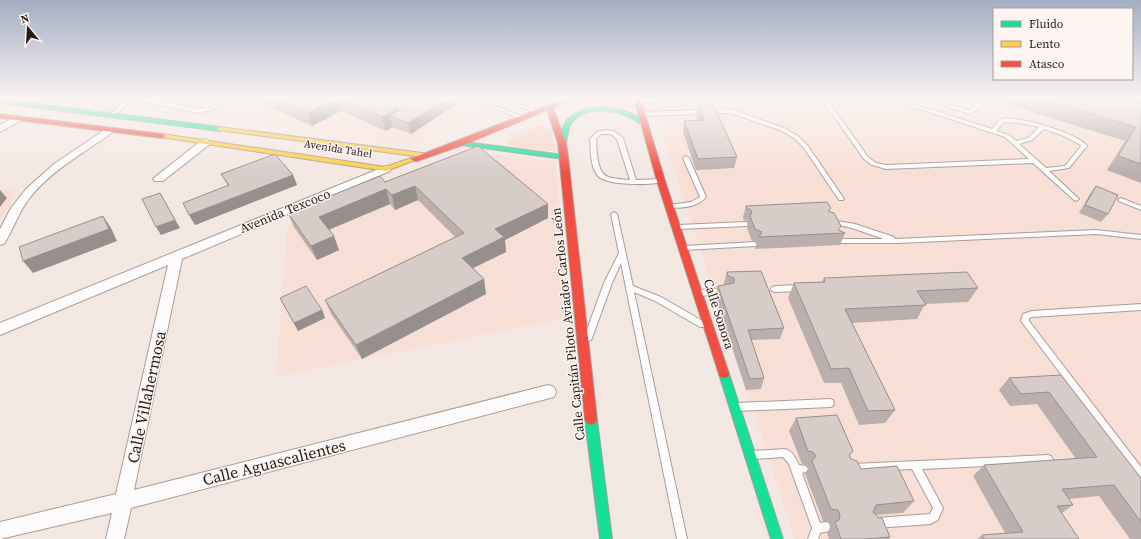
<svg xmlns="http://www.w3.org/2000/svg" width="1141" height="539" font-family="'Source Serif 4',serif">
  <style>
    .built { fill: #f8dfd5 }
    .green { fill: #f7d5c9 }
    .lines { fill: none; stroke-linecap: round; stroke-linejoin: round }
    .lane-casing { stroke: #a99d99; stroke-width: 2 }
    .street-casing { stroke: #a99d99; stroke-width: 2 }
    .fast-casing { stroke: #a99d99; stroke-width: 2 }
    .slow-casing { stroke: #a99d99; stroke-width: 2 }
    .jam-casing { stroke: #a99d99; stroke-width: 2 }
    .lane { fill: #fdfbfb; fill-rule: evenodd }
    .street { fill: #fdfbfb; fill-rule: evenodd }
    .fast { fill: #16e098; fill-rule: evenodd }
    .slow { fill: #ffcf43; fill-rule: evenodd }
    .jam { fill: #f24e42; fill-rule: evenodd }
    .wall { fill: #baafac }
    .shaded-wall { fill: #978f8c }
    .building { fill: #d8ccc8; stroke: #978f8c }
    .labels { text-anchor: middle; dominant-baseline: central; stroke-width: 3; stroke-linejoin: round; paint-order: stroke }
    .far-street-label { font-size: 11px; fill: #271a15; stroke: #fcf5f2 }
    .street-label { font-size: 13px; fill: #271a15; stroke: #fcf5f2 }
    .near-street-label { font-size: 16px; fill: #271a15; stroke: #fcf5f2 }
  </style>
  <rect width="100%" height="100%" fill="#f3e7e2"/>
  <g class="built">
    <path d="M50,98H538L428,139L411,142H397Z"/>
    <path d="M651,98H1141V539H795Z"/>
    <path d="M465,153L555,161L571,317L276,377L287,227Z"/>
    <path d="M0,189H19L0,222Z"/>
  </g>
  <g class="green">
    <path d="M603,98H630L634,111L605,107Z"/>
    <path d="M536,126H543L552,131L555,151L511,146L507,143L509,139Z"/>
  </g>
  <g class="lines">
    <defs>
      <g id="lane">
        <path d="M122,98L150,99L198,109L208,108L218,104L208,99V98H213L222,102L233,98H239L211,110L198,113L150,103L128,100V104L114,116L112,117L109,115L123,103V101L93,113H89L88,112Z"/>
        <path d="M410,98H416L421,99L424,98H430L421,103Z"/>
        <path d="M467,98H473L527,118L524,120L522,119Z"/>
        <path d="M496,98H503L541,112L540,113H536Z"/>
        <path d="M530,98H537L556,105L553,107L551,106Z"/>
        <path d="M693,98H727L724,100L638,103L635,101L638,99Z"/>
        <path d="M821,98H826L868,157L876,163L886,165L1029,159L1005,137L889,99V98H895L992,129C994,127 997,122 1000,120C1013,113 1080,134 1087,146L1069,168L1049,171L1079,199L1076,201L1074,200L1033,163L886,169L872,165L864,159ZM1004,122L1019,123L1039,127L1028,138L1016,141L1009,135L996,131ZM1044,129L1064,136L1081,145V146L1065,166L1046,168L1019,144L1032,140Z"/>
        <path d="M919,98H926L969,110L975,106V105L959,98H965L979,103L981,107L970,114Z"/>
        <path d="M730,109L784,128L798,136L808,146L844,199L843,200H839L804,148L794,138L780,130L730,113L642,116L639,114L642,112Z"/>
        <path d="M606,130L614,131L623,138L636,180L661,179L663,180L664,181L663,182C650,185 608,186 598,176C590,167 591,150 590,139L597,132ZM601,134H611L617,139L630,180C623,179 614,179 608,177C596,172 597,150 596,139Z"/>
        <path d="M686,156L689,158L706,197C698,207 681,209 669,207L668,206L669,205L691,202L700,197L683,158Z"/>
        <path d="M1121,198L1141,206V210L1119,201L1118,200L1119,199Z"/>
        <path d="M614,212L617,214L633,286L661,297L706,323L707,325L706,327H700L655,301L634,292L687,539H677L621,263L612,283L592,338L591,340L588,341L585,340L584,338L604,283L619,253L611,214Z"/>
        <path d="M831,220L855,224L894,237L895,239L1096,230L1141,235V239L1096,234L898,243H838L835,241L836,239H884L852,228L829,223L828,222Z"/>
        <path d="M745,222H747L748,224L747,226L678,229L675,227L678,225Z"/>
        <path d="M754,242L757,244L756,246L684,250L681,248L684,246Z"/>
        <path d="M801,285L804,286L805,288L804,290L801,291L775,292L772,291L771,289L772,287L775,286Z"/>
        <path d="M725,288L728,289L729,291L728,293L725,294L698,296L695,295L694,293L695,291L698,290Z"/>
        <path d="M1141,304V310L1032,317L1029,318V321L1141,467V478L1138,477L1021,321L1023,314L1032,311Z"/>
        <path d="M830,399L833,400L834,403L833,406L830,407L736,411L733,410L732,407L733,404L736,403Z"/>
        <path d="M785,449C792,451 796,458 799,465L806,466L808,469L806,472L802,473L820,523L825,522L829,523L830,527L829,531L820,533L818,539H808L812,528L789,464L783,457L753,459L750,458L748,455L750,452L753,451Z"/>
        <path d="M1048,455L1051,456L1053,459L1051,462L1048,463L922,469L943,508L938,520L930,524L876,528L873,526L871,523L873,520L876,518L930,514L933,508L912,469L852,472L849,471L847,468L849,465L852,464Z"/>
      </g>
      <g id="street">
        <path d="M17,116L22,119L20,121L0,132V125Z"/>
        <path d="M109,127L114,130L113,132C84,153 50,171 28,200C18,214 13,230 4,244L0,245V229L11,208L26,189L54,164Z"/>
        <path d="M206,139L211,142L210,144L163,181H155L153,179L155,177L202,140Z"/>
        <path d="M386,166L391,169L390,171L182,259L134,490L548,385L554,387L556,392L554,397L131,508L124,539H106L112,513L0,539V522L116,494L168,265L0,335V323Z"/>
      </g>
      <g id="fast">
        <path d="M0,99L220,127L223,129L220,131L0,103Z"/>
        <path d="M598,107C616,108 635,111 648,124L645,126L643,125C637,122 632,118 627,116C612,109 583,107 572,122C568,128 567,136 566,143L565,145H559L558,143C564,118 571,110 598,107Z"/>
        <path d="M458,141L564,155L568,157L564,159L461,145H458Z"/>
        <path d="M724,370L728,371L729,374L783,539H771L719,374L720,371Z"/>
        <path d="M591,415L595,417L597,420L612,539H600L585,420L587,417Z"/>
      </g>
      <g id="slow">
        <path d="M220,127L422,153L426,155L422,157L218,130V128Z"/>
        <path d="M162,134L385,167L414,157L418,159L386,171L160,137V135Z"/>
      </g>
      <g id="jam">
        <path d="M567,98H575L553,108L566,143L568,157L597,420L595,423L591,425L587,423L585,420L558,143L547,110L463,145L417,161H414L410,159Z"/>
        <path d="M634,98H640L665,181L729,374L728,377L724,378L720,377L719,374L657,181Z"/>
        <path d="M0,114L162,134L166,136L162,138L0,118Z"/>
      </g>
    </defs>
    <use href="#lane" class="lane-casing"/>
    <use href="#street" class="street-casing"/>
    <use href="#fast" class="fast-casing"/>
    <use href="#slow" class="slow-casing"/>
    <use href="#jam" class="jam-casing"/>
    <use href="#lane" class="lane"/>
    <use href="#street" class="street"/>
    <use href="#fast" class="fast"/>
    <use href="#slow" class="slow"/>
    <use href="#jam" class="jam"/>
  </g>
  <g class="wall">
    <path d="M252,98H372L398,110L419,98H457L458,103L411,134L392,127L386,131L341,111L312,126Z"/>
    <path d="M987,98H1141V183L1107,170L1125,141Z"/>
    <path d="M698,105L737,157L734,168L696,170L683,132L684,121H698L696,116Z"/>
    <path d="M221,174L293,175L297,185L195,225L183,203L228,186Z"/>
    <path d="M385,182L548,204V218L505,240L506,252L473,268L484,279L486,294L362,359L331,314L325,300L455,237L418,200L395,210L390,204L329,230L339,250L317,260L294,227L288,213Z"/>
    <path d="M1096,186L1108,214L1101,222L1079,213L1090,194Z"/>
    <path d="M746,206L829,212L839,230L845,233L840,245L755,249L757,243L752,241L747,228L748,222L747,220L744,221L743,217Z"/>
    <path d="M761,271L784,328L780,339L751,340L764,378L761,389L746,390L715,296L718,286L724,285V283L727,272Z"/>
    <path d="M824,278L978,288L968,302L925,304L917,319L852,323L895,410L885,423L859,425L841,383H824L788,298L794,283L822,282Z"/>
    <path d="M280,298L322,310L325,318L298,331Z"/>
    <path d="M1061,375L1141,478V539H1130L1099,496L1068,499L1073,505L1062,513L1079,539H977L982,535L1005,533L973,476L984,465L1076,459L1037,404L1010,406L999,390L1009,378Z"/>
    <path d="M796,418L853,451L849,456L851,459L861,469L914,501L903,513L876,515L890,537L889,539H829L827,533L831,527L829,522L823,521L805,474L809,468L806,465L802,464L789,431Z"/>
  </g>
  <g class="shaded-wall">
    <path d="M337,98L341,111L312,126L308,113Z"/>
    <path d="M448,98H457L458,103L411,134L408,123Z"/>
    <path d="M398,108L400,120L390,116L392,127L386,131L382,117Z"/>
    <path d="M293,175L297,185L195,225L189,215Z"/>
    <path d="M415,186L418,200L395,210L392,195Z"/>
    <path d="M386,189L390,204L325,231L319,217Z"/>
    <path d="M0,190L7,198L0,207Z"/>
    <path d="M160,193L180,228L161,235L156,227Z"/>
    <path d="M548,204V218L505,240L506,252L465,272L462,258L495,229Z"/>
    <path d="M103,216L111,228L117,241L33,273L23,261Z"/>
    <path d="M334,236L339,250L317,260L311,246Z"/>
    <path d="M484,279L486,294L362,359L356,345Z"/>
    <path d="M322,310L325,318L298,331L294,323Z"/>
  </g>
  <g class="building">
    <path d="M275,98H372L398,108L382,117L337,98L308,113Z"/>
    <path d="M419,98H448L408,123L390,116Z"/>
    <path d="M1038,98H1141V164L1118,156L1136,127Z"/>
    <path d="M713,104L737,157L698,159L684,121L704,120L698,105Z"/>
    <path d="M478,146L548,204L495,229L504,237L462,258L484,279L356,345L325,300L464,233L415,186L392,195L386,189L319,217L334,236L311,246L288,213L380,176L385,182Z"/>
    <path d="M275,154L293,175L189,215L183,203L229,185L221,174Z"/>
    <path d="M1096,186L1118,195L1108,214L1085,205Z"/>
    <path d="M160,193L175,220L156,227L142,199Z"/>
    <path d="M827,202L831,208L828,211L834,213L841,226L838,230L845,233L759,237L762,232L755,229L750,216L752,212L750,209H747L746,206Z"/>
    <path d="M103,216L109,229L23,261L19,247Z"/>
    <path d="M761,271L784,328L748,330L764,378L750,379L718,286L734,283V278L728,276L727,272Z"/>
    <path d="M967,272L978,288L917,291L926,305L845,309L895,410L868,411L849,368L831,369L794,283L825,282L824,278Z"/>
    <path d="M306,286L322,310L294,323L280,298Z"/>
    <path d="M1061,375L1141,478V522L1114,485L1062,489L1073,505L1057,506L1079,539H984L982,535L1023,532L984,465L1097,457L1049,392L1021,394L1009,378Z"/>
    <path d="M837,415L853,451L849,455L851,459L857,461L861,469L897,466L914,501L876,505L873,512L879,518H882L890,537L865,539H841L835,522L839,520L840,515L838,510L831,509L812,461L816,456L813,452L808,451L796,418Z"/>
  </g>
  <linearGradient id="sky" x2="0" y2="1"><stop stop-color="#a3adc3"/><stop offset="0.57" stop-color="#faf4f2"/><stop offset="1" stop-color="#faf4f2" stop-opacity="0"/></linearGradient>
  <rect width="1141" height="173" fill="url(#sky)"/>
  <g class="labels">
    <g class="far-street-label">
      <text transform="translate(338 149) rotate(9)">Avenida Tahel</text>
    </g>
    <g class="street-label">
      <text transform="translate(285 211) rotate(-22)">Avenida Texcoco</text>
      <text transform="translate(719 314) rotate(72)">Calle Sonora</text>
      <text transform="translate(568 324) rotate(-96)">Calle Capitán Piloto Aviador Carlos León</text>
    </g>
    <g class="near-street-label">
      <text transform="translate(146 397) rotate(-78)">Calle Villahermosa</text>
      <text transform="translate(274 462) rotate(-14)">Calle Aguascalientes</text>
    </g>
  </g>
  <rect x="993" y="8" width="140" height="72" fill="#fcf5f2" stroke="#a79d9a"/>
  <rect x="1001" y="21" width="20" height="6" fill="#16e098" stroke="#a79d9a"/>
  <text x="1029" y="28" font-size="12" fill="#271a15">Fluido</text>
  <rect x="1001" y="41" width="20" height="6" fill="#ffcf43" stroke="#a79d9a"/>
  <text x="1029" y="48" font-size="12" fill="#271a15">Lento</text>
  <rect x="1001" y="61" width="20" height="6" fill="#f24e42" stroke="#a79d9a"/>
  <text x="1029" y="68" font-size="12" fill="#271a15">Atasco</text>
  <g transform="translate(28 28) rotate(342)" stroke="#fcf5f2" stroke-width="3" paint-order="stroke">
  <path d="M0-3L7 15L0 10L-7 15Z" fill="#271a15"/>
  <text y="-6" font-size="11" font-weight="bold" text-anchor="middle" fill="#271a15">N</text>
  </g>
</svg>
